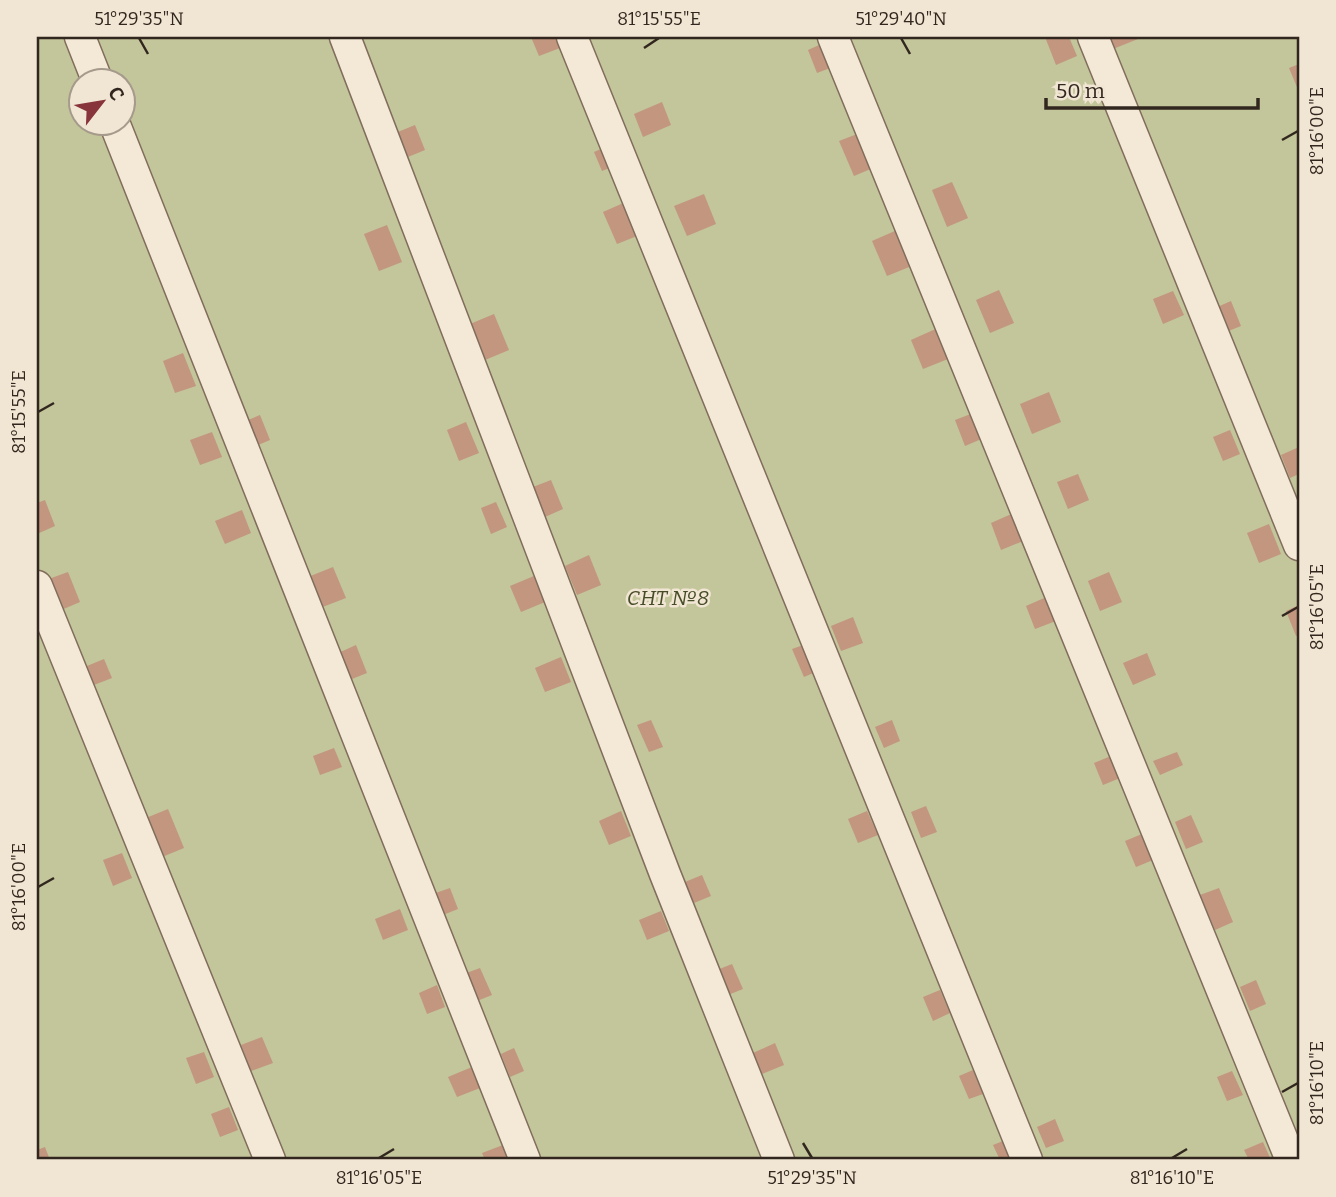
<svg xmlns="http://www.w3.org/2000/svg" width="1336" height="1197" font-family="Bitter,serif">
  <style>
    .green { fill: #c3c59a; fill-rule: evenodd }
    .building { fill: #c2967f }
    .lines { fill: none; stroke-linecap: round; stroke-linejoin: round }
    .street-casing { stroke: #816d5d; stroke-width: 33 }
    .street { stroke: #f4e9d6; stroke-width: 30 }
    .ticks { fill: none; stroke: #32271f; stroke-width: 2.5 }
    .labels { text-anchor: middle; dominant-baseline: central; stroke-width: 5; stroke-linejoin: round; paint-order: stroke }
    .park-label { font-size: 21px; font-style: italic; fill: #464c28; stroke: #f1e6d3 }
    .neatline { fill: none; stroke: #32271f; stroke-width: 2.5 }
    .ticks-label { font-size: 18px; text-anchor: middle; fill: #32271f }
  </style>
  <rect width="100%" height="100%" fill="#e8dbc4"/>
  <path class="green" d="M37,37H1299V1160H37ZM80,80H122V122H80Z"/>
  <g class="building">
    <path d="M531,37H555L560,48L539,56Z"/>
    <path d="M1045,37H1069L1077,56L1056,65Z"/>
    <path d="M1102,37H1143L1108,51Z"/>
    <path d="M828,41L838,65L817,73L808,50Z"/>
    <path d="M1299,64V92L1289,68Z"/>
    <path d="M662,102L671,125L643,137L634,114Z"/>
    <path d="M415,125L425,150L403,159L393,134Z"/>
    <path d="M865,131L880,165L854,176L839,141Z"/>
    <path d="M610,145L619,164L602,171L594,152Z"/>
    <path d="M952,182L968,218L947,227L932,190Z"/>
    <path d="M704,194L716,224L687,236L674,206Z"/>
    <path d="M628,201L642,234L617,244L603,212Z"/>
    <path d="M387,225L402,262L379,271L364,234Z"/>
    <path d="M904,227L919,263L887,276L872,241Z"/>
    <path d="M999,290L1014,323L990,333L976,300Z"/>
    <path d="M1173,291L1184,315L1163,324L1153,299Z"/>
    <path d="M1231,301L1241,326L1226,332L1215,308Z"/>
    <path d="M494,314L509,350L485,360L470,324Z"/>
    <path d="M940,327L953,357L923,369L911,340Z"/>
    <path d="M183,353L196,386L175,393L163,361Z"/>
    <path d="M1049,392L1061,422L1032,434L1020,404Z"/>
    <path d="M976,412L986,437L965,446L955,420Z"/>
    <path d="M260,415L270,440L251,448L241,423Z"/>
    <path d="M466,422L479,453L459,461L447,430Z"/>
    <path d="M1230,430L1240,454L1223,461L1213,437Z"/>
    <path d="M212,432L222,457L200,465L190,440Z"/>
    <path d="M1299,447V474L1290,478L1281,455Z"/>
    <path d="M1078,474L1089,500L1068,509L1057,482Z"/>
    <path d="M551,480L563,509L545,517L533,487Z"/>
    <path d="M45,500L55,526L37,534V503Z"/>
    <path d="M496,502L507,527L491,534L481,508Z"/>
    <path d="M242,510L251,533L225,544L215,521Z"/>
    <path d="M1016,512L1028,539L1001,550L991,523Z"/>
    <path d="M1269,524L1281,554L1259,563L1247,533Z"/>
    <path d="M589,555L601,585L577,595L565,566Z"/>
    <path d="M333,567L346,598L320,608L308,577Z"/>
    <path d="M68,572L80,602L59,611L46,580Z"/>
    <path d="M1109,572L1122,602L1100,611L1088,581Z"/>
    <path d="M534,576L545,602L521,612L510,586Z"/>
    <path d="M1051,595L1061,619L1035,629L1026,606Z"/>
    <path d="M1299,605V635L1296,636L1286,611Z"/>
    <path d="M853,617L863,643L841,651L831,626Z"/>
    <path d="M806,644L818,671L804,677L792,649Z"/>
    <path d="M356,645L367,673L347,681L336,654Z"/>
    <path d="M1147,653L1156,675L1133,685L1123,663Z"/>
    <path d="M561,657L571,682L545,692L535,668Z"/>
    <path d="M104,659L112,678L94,685L87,666Z"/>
    <path d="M651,720L663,747L649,752L637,725Z"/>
    <path d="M892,720L900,741L884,748L875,727Z"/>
    <path d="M334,748L342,767L320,775L313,756Z"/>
    <path d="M1177,752L1183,765L1160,775L1153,761Z"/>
    <path d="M1111,756L1120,778L1103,785L1094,763Z"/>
    <path d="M926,806L937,832L921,838L911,812Z"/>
    <path d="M168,809L184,848L162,857L146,818Z"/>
    <path d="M621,811L631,836L609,845L599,821Z"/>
    <path d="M867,811L878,835L858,843L848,819Z"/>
    <path d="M1191,815L1203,842L1186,849L1175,822Z"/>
    <path d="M1142,834L1153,860L1136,867L1125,841Z"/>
    <path d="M122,853L132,878L113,886L103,860Z"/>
    <path d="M702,875L711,896L689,905L680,884Z"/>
    <path d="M450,888L458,909L438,917L430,895Z"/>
    <path d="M1219,888L1233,922L1215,930L1200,895Z"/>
    <path d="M400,909L408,930L383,940L375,919Z"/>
    <path d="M661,911L669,931L647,940L639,920Z"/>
    <path d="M732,964L743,989L728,995L717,970Z"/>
    <path d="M480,968L492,995L472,1003L461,975Z"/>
    <path d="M1256,980L1266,1004L1250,1011L1240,987Z"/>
    <path d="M437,985L445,1007L427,1014L419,993Z"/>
    <path d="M940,990L950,1013L933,1021L923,997Z"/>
    <path d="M262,1037L273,1063L251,1071L241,1045Z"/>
    <path d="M775,1043L784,1065L762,1074L753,1053Z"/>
    <path d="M514,1048L524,1071L510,1077L501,1054Z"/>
    <path d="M204,1052L214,1077L196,1084L186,1058Z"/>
    <path d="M472,1067L480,1088L457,1097L448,1077Z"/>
    <path d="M973,1070L983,1094L969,1099L959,1076Z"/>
    <path d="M1232,1071L1243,1095L1227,1101L1217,1077Z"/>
    <path d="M229,1107L238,1130L220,1137L211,1114Z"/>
    <path d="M1055,1119L1064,1141L1046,1148L1037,1127Z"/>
    <path d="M1008,1139L1017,1160H1000L993,1145Z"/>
    <path d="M1263,1142L1271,1160H1249L1244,1150Z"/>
    <path d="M503,1145L509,1160H485L482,1153Z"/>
    <path d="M45,1147L50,1160H37V1150Z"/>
  </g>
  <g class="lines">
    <defs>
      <g id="street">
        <path d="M80,37L97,80"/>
        <path d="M345,37L665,874L779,1160"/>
        <path d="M572,37L1027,1160"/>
        <path d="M833,37L1291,1160"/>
        <path d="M1093,37L1299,545"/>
        <path d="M114,122L525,1160"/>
        <path d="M37,586L270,1160"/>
      </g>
    </defs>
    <use href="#street" class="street-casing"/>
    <use href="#street" class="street"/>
  </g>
  <path class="ticks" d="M139,38L148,54M901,38L910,54M644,48L659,38M1282,140L1298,131M38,412L54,403M1282,616L1298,607M38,887L54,878M1282,1092L1298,1083M803,1143L812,1158M379,1158L394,1149M1172,1158L1187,1149"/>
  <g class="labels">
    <g class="park-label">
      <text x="668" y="598">СНТ №8</text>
    </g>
  </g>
  <rect width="1336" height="1197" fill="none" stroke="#f1e6d3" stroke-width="77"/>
  <g transform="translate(102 102) rotate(59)"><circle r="33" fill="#f1e6d3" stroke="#a59a8b" stroke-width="2"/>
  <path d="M0-5L12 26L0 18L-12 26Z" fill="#88343b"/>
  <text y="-10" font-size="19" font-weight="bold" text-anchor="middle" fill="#32271f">С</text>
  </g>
  <path d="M1046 98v10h212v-10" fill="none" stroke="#32271f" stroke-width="3.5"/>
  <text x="1056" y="98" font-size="21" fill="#32271f" stroke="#f1e6d3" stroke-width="5" paint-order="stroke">50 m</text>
  <rect x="38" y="38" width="1260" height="1120" class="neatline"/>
  <g class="ticks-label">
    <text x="139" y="25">51°29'35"N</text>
    <text x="659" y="25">81°15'55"E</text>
    <text x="901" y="25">51°29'40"N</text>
    <text transform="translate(1317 131) rotate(-90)" y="6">81°16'00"E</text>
    <text transform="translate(19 412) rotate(-90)" y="6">81°15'55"E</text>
    <text transform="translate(1317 607) rotate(-90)" y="6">81°16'05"E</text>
    <text transform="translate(19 887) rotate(-90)" y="6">81°16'00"E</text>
    <text transform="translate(1317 1083) rotate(-90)" y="6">81°16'10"E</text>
    <text x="379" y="1184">81°16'05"E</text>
    <text x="812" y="1184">51°29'35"N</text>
    <text x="1172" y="1184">81°16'10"E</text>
  </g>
</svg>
